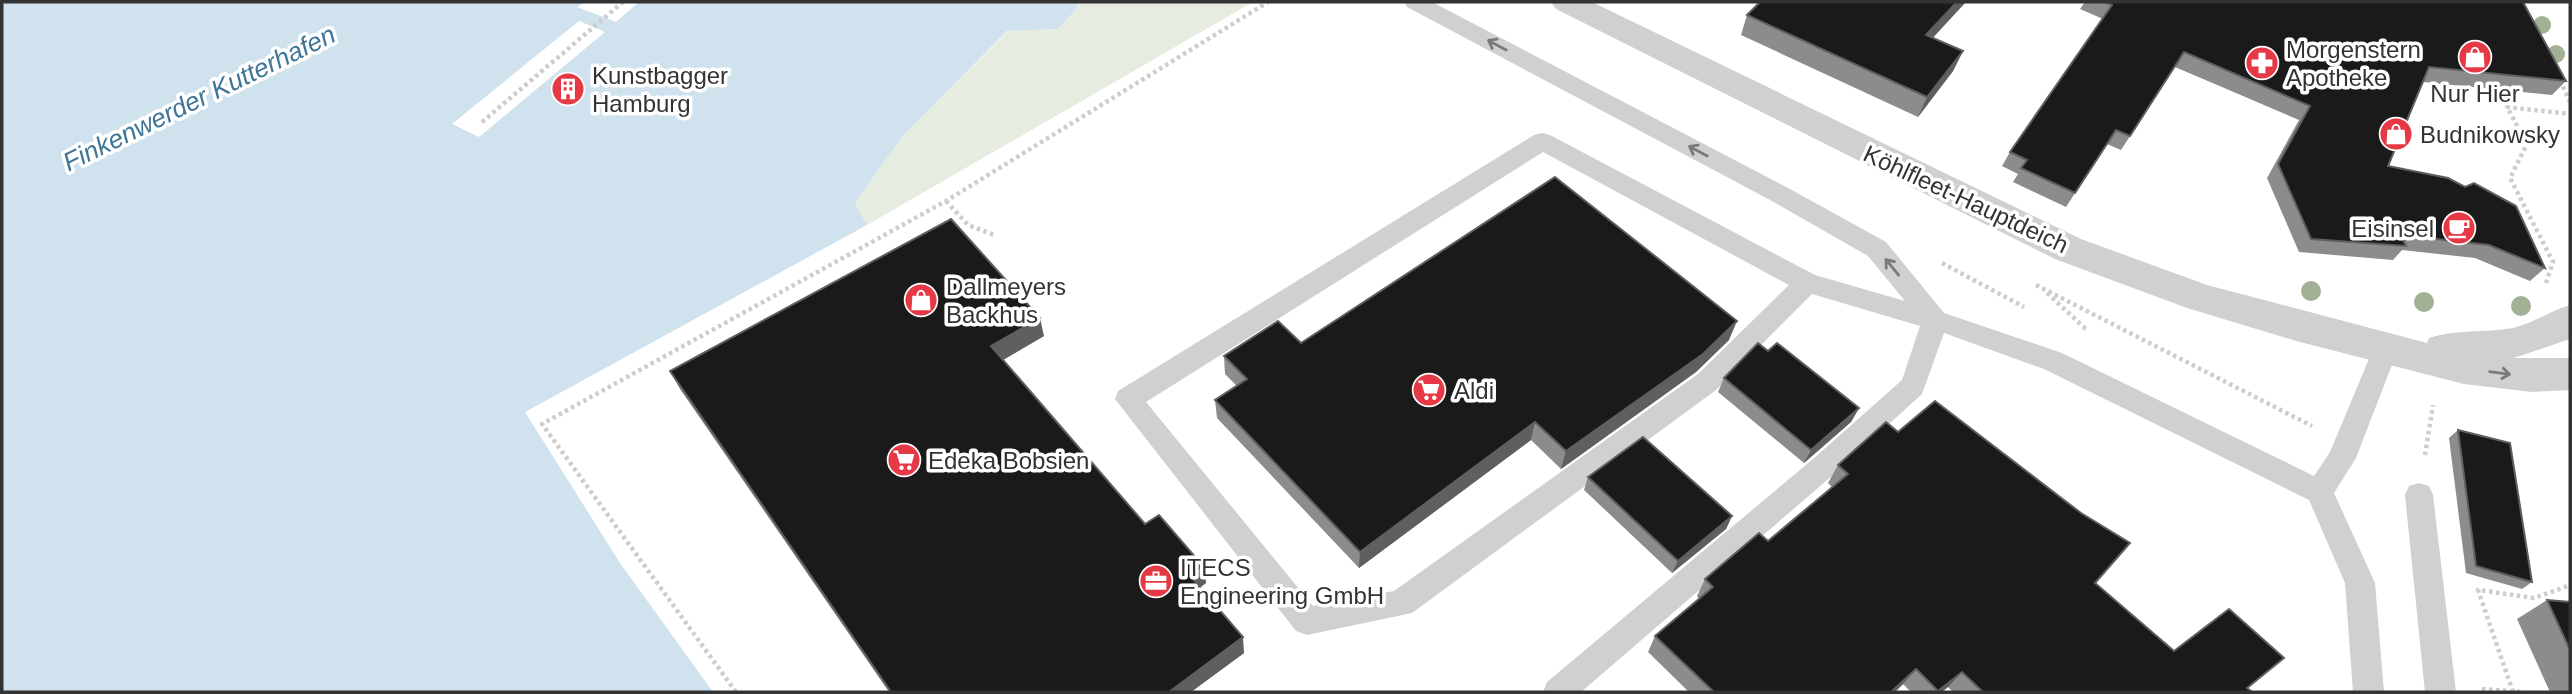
<svg xmlns="http://www.w3.org/2000/svg" width="2572" height="694" font-family="Arial,sans-serif">
  <style>
    .green { fill: #e6ecdf }
    .water { fill: #cfe2ee }
    .pier { fill: #fff }
    .lines { fill: none; stroke-linecap: round; stroke-linejoin: round }
    .path { stroke: #cdcdcd; stroke-width: 4.5; stroke-dasharray: 3.5 3.5; stroke-linecap: butt }
    .lane { fill: #d0d0d0; fill-rule: evenodd }
    .street { fill: #d0d0d0; fill-rule: evenodd }
    .tree { fill: #a2b095 }
    .wall { fill: #8c8c8c }
    .shaded-wall { fill: #5f5f5f }
    .building { fill: #1a1a1a; stroke: #5f5f5f; stroke-width: 2 }
    .oneway { stroke: #7a7a7a }
    .labels { text-anchor: middle; dominant-baseline: central; stroke-width: 7; stroke-linejoin: round; paint-order: stroke }
    .poi-label { font-size: 24px; fill: #333; stroke: #fff; text-anchor: start }
    .street-label { font-size: 24px; fill: #333; stroke: #fff }
    .water-label { font-size: 26px; font-style: italic; fill: #3f7597; stroke: #fff }
  </style>
  <rect width="100%" height="100%" fill="#fff"/>
  <path class="green" d="M1077,2H1253L867,225L855,203L902,137L1008,31L1058,29L1077,8Z"/>
  <path class="water" d="M2,2H1077V8L1058,29L1007,31L902,137L855,203L867,225L525,412L620,563L713,692H2Z"/>
  <g class="pier">
    <path d="M584,2H639L616,22L577,7Z"/>
    <path d="M579,21L605,32L479,137L452,124Z"/>
  </g>
  <g class="lines">
    <g class="path">
      <path d="M2560,80L2570,102"/>
      <path d="M482,122L623,2"/>
      <path d="M946,201L968,225L994,235"/>
      <path d="M1942,263L2024,307"/>
      <path d="M2546,283L2553,262L2510,178L2527,144L2507,107L2570,114"/>
      <path d="M2036,285L2312,426"/>
      <path d="M2047,293L2087,330L2085,329"/>
      <path d="M2425,455L2433,405"/>
      <path d="M2482,689L2523,692"/>
      <path d="M736,692L542,424L946,201L1268,2"/>
      <path d="M2513,692L2478,590L2534,598L2568,586"/>
    </g>
    <g class="lane">
      <path d="M1404,2H1432L1790,189L1886,242L1944,313L2062,353L2314,476L2330,452L2376,342L2385,338L2394,342L2398,349L2356,458L2334,493L2375,583L2384,692H2353L2345,583L2309,500L2044,369L1944,333L1922,394L1833,475L1581,692H1543L1547,682L1813,459L1902,380L1920,326L1812,294L1716,390L1412,613L1307,635L1296,631L1115,399L1118,391L1534,135L1542,133L1550,135L1815,275L1905,301L1868,256L1772,201L1407,7ZM1543,152L1789,285L1698,374L1394,591L1313,606L1146,402Z"/>
      <path d="M2419,483L2429,486L2433,495L2456,692H2425L2405,495L2409,486Z"/>
    </g>
    <path class="street" d="M1551,2H1592L2081,239L2207,285L2427,343L2429,338C2456,329 2485,333 2513,328C2534,323 2550,311 2570,305V339L2514,358H2570V390L2532,392L2464,384L2300,342L2187,308L2055,259L1556,9Z"/>
  </g>
  <g class="tree">
    <circle cx="2542" cy="25" r="9"/>
    <circle cx="2556" cy="54" r="9"/>
    <circle cx="2311" cy="291" r="10"/>
    <circle cx="2424" cy="302" r="10"/>
    <circle cx="2521" cy="306" r="10"/>
  </g>
  <g class="wall">
    <path d="M2085,2H2523L2566,81L2552,95L2423,82L2388,166L2545,268L2530,281L2475,258L2402,250L2393,260L2299,252L2267,178L2299,120L2175,67L2121,150L2107,144L2066,207L2013,182L2018,174L2002,166L2010,152L2103,19L2080,9Z"/>
    <path d="M1747,15L1933,38L1963,51L1953,71L1918,117L1741,35Z"/>
    <path d="M1044,336L1003,360L1145,524L1204,567L1206,583L1200,587L1244,653L1191,692H889L680,389L670,371Z"/>
    <path d="M1729,340L1696,372L1561,469L1531,440L1359,568L1217,418L1215,400L1237,386L1225,374L1224,356Z"/>
    <path d="M1768,351L1859,408L1851,422L1804,463L1718,392L1724,378Z"/>
    <path d="M2458,430L2532,582L2522,589L2466,573L2449,438Z"/>
    <path d="M1838,465L2095,583L2174,651L2247,688L2252,692H1953L1948,687L1942,692H1911L1903,684L1895,692H1689L1648,652L1655,636L1699,599L1697,596L1705,579L1768,541L1832,487L1828,483Z"/>
    <path d="M1588,477L1732,516L1726,529L1672,573L1584,490Z"/>
    <path d="M2547,600L2570,602V692H2550L2517,619Z"/>
  </g>
  <g class="shaded-wall">
    <path d="M1957,2H1966L1917,55L1926,35Z"/>
    <path d="M1963,51L1953,71L1918,117L1927,97Z"/>
    <path d="M1040,318L1044,336L996,364L991,346Z"/>
    <path d="M1737,321L1729,340L1696,372L1561,469L1566,451Z"/>
    <path d="M1859,408L1851,422L1804,463L1811,450Z"/>
    <path d="M1535,422L1531,440L1359,568L1360,552Z"/>
    <path d="M1732,516L1726,529L1672,573L1678,561Z"/>
    <path d="M1204,567L1206,583L1193,593L1191,577Z"/>
    <path d="M1243,637L1244,653L1191,692H1169Z"/>
    <path d="M1916,669L1903,684L1895,692H1891Z"/>
    <path d="M1962,672L1948,687L1942,692H1937Z"/>
  </g>
  <g class="building">
    <path d="M1760,2H1957L1926,35L1963,51L1927,97L1747,15Z"/>
    <path d="M2105,2H2523L2566,81L2429,67L2388,166L2448,178L2465,187L2474,183L2516,206L2545,268L2489,245L2401,235L2406,246L2311,239L2278,164L2310,106L2184,52L2130,136L2116,130L2075,193L2021,168L2027,160L2010,152L2112,5Z"/>
    <path d="M1555,177L1737,321L1703,354L1566,451L1535,422L1360,552L1215,400L1247,379L1224,356L1278,321L1301,343Z"/>
    <path d="M951,219L1040,318L991,346L1145,524L1159,515L1204,567L1191,577L1243,637L1169,692H891L670,371Z"/>
    <path d="M1758,343L1768,351L1777,343L1859,408L1811,450L1724,378Z"/>
    <path d="M1935,401L2081,513L2130,543L2095,583L2174,651L2229,609L2284,658L2247,688L2252,692H1983L1962,672L1938,691L1916,669L1891,692H1714L1655,636L1713,587L1705,579L1759,533L1768,541L1848,474L1838,465L1886,422L1898,432Z"/>
    <path d="M2458,430L2510,443L2532,582L2476,566Z"/>
    <path d="M1643,437L1732,516L1678,561L1588,477Z"/>
    <path d="M2547,600L2570,602V650Z"/>
  </g>
  <defs><path id="oneway-shaft" d="M-6 0H5M1.5-3L5.5 0L1.5 3" fill="none" stroke-width="1.6" stroke-linecap="round" stroke-linejoin="round" transform="scale(1.75)"/></defs>
  <g class="oneway">
    <use href="#oneway-shaft" transform="translate(1497 45) rotate(-152)"/>
    <use href="#oneway-shaft" transform="translate(1698 151) rotate(-152)"/>
    <use href="#oneway-shaft" transform="translate(1892 267) rotate(-129)"/>
    <use href="#oneway-shaft" transform="translate(2500 373) rotate(8)"/>
  </g>
  <defs>
    <symbol id="shop-disc" viewBox="-11 -11 22 22"><circle r="9.5" fill="#e63946" stroke="#fff"/><path d="M-5-2.5h2.3a2.7 3.5 0 0 1 5.4 0H5L5.5 6h-11ZM-1.5-2.5h3a1.5 2.3 0 0 0-3 0Z" fill="#fff"/></symbol>
    <symbol id="pharmacy-disc" viewBox="-11 -11 22 22"><circle r="9.5" fill="#e63946" stroke="#fff"/><path d="M-2-6h4v4h4v4h-4v4h-4v-4h-4v-4h4Z" fill="#fff"/></symbol>
    <symbol id="building-disc" viewBox="-11 -11 22 22"><circle r="9.5" fill="#e63946" stroke="#fff"/><path d="M-4-6H4V6H1V3H-1V6H-4ZM-2.5-4.3h1.7v1.8h-1.7ZM.8-4.3h1.7v1.8H.8ZM-2.5-1h1.7V.8h-1.7ZM.8-1h1.7V.8H.8Z" fill="#fff"/></symbol>
    <symbol id="cafe-disc" viewBox="-11 -11 22 22"><circle r="9.5" fill="#e63946" stroke="#fff"/><path d="M-5.5-4.5H6V0H3Q3 3.5 0 3.5H-2.5Q-5.5 3.5-5.5 0ZM3-3.2v2h1.7v-2ZM-6 4.5H4V6H-6Z" fill="#fff"/></symbol>
    <symbol id="supermarket-disc" viewBox="-11 -11 22 22"><circle r="9.5" fill="#e63946" stroke="#fff"/><path d="M-6-5.5h2.5l.6 2H6L4.5 2H-2.5L-4.4-4H-6ZM-1.5 3.2a1.3 1.3 0 1 0 .1 0ZM3 3.2a1.3 1.3 0 1 0 .1 0Z" fill="#fff"/></symbol>
    <symbol id="office-disc" viewBox="-11 -11 22 22"><circle r="9.5" fill="#e63946" stroke="#fff"/><path d="M-6-3h4V-5.5h4V-3h4V5H-6ZM-1-4.5V-3h2v-1.5ZM-6 0V1H6V0Z" fill="#fff"/></symbol>
  </defs>
  <g fill-rule="evenodd">
    <use href="#shop-disc" x="2456" y="38" width="38" height="38"/>
    <use href="#pharmacy-disc" x="2243" y="44" width="38" height="38"/>
    <use href="#building-disc" x="549" y="70" width="38" height="38"/>
    <use href="#shop-disc" x="2377" y="115" width="38" height="38"/>
    <use href="#cafe-disc" x="2440" y="209" width="38" height="38"/>
    <use href="#shop-disc" x="902" y="281" width="38" height="38"/>
    <use href="#supermarket-disc" x="1410" y="371" width="38" height="38"/>
    <use href="#supermarket-disc" x="885" y="441" width="38" height="38"/>
    <use href="#office-disc" x="1137" y="562" width="38" height="38"/>
  </g>
  <g class="labels">
    <g class="poi-label">
      <text x="2286" y="49">Morgenstern<tspan x="2286" dy="28">Apotheke</tspan></text>
      <text x="592" y="75">Kunstbagger<tspan x="592" dy="28">Hamburg</tspan></text>
      <text x="2475" y="93" text-anchor="middle">Nur Hier</text>
      <text x="2420" y="134">Budnikowsky</text>
      <text x="2434" y="228" text-anchor="end">Eisinsel</text>
      <text x="946" y="286">Dallmeyers<tspan x="946" dy="28">Backhus</tspan></text>
      <text x="1454" y="390">Aldi</text>
      <text x="928" y="460">Edeka Bobsien</text>
      <text x="1180" y="567">ITECS<tspan x="1180" dy="28">Engineering GmbH</tspan></text>
    </g>
    <g class="street-label">
      <text transform="translate(1966 199) rotate(25)">Köhlfleet-Hauptdeich</text>
    </g>
    <g class="water-label">
      <text transform="translate(199 98) rotate(-26)">Finkenwerder Kutterhafen</text>
    </g>
  </g>
  <rect width="2572" height="694" fill="none" stroke="#333333" stroke-width="7"/>
</svg>
